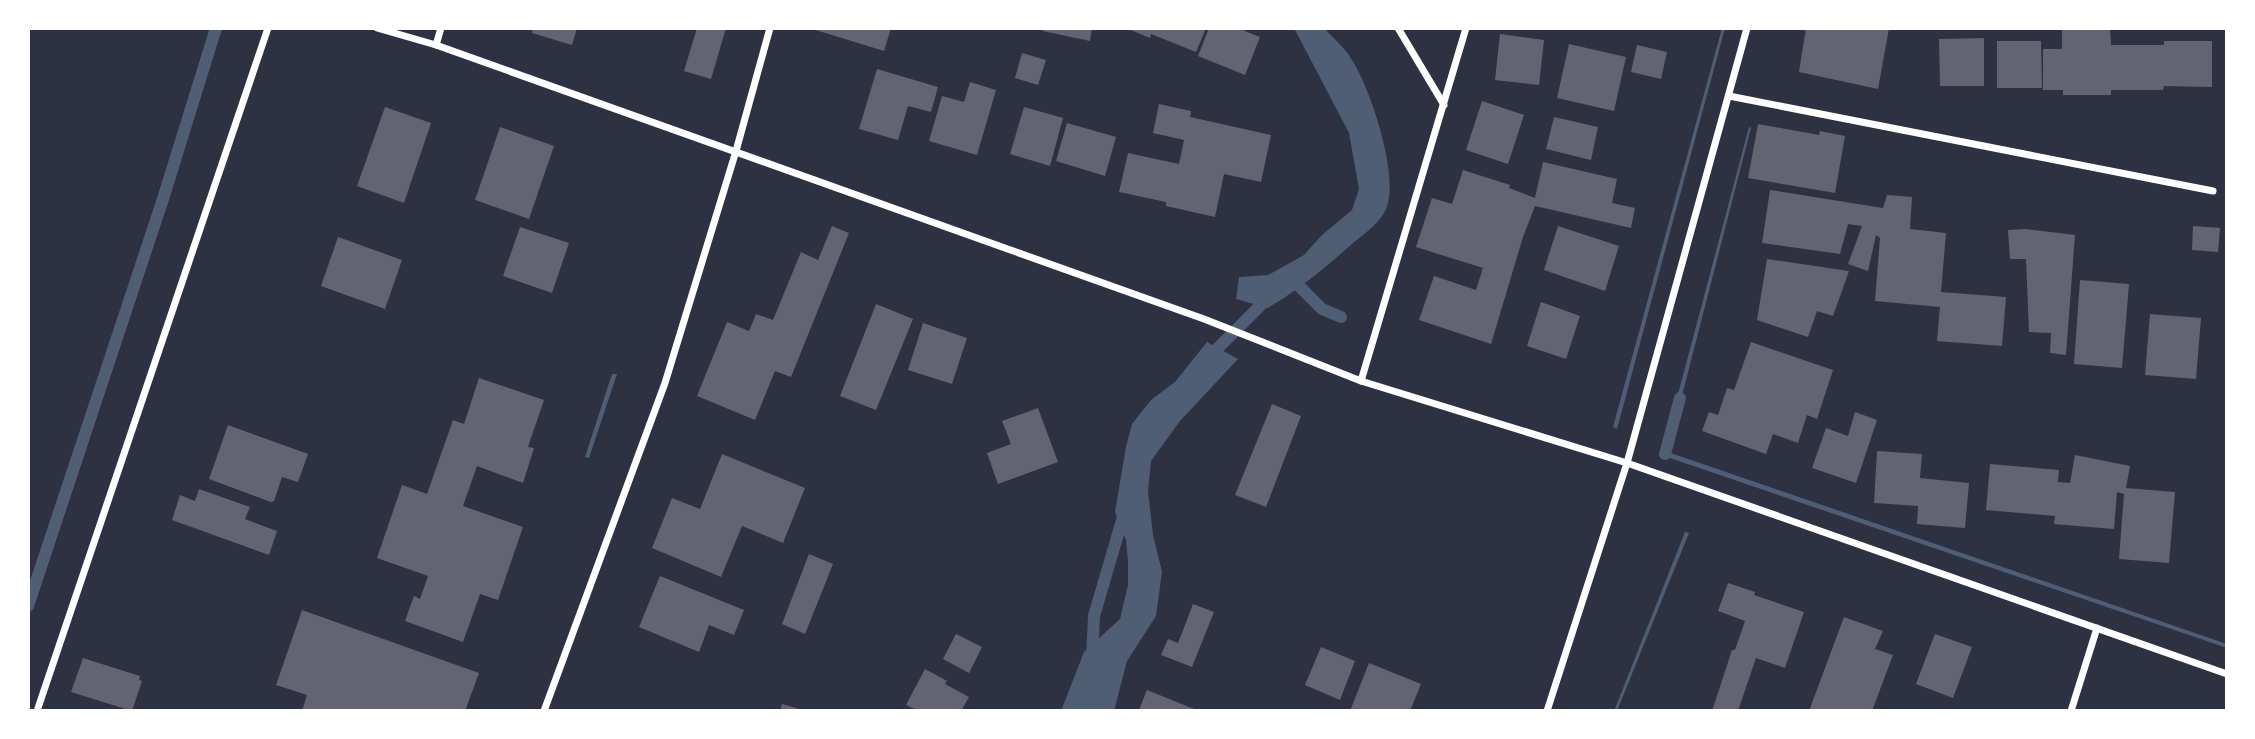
<svg xmlns="http://www.w3.org/2000/svg" width="2255" height="739" font-family="'Times New Roman',serif">
  <style>
    .water { fill: #4f5d75 }
    .lines { fill: none; stroke-linecap: round; stroke-linejoin: round }
    .stream { stroke: #4f5d75; stroke-width: 12 }
    .building { fill: #626471 }
    .minor { stroke: #fff; stroke-width: 7 }
  </style>
  <rect width="100%" height="100%" fill="#2d3142"/>
  <g class="water">
    <path d="M1294,28H1324C1333,38 1345,48 1352,60C1370,87 1403,184 1384,213C1377,225 1363,235 1353,243C1326,267 1300,289 1268,308L1236,299L1239,277L1268,275L1304,255L1322,235L1352,210L1359,189L1349,133Z"/>
    <path d="M1722,28H1725L1617,429L1613,427Z"/>
    <path d="M1749,127L1751,128L1677,415L1673,413Z"/>
    <path d="M1207,342L1238,359L1180,421L1151,461L1148,491L1153,535L1162,572L1156,616L1127,661L1114,711H1061L1084,652L1120,619L1128,585V562L1126,540L1115,512L1126,447L1132,424L1151,400L1175,382Z"/>
    <path d="M612,374H617L589,458L585,457Z"/>
    <path d="M1662,450L2227,644V648L1661,455Z"/>
    <path d="M1685,532L1689,533L1617,711H1614Z"/>
  </g>
  <g class="lines">
    <g class="stream">
      <path d="M1291,278L1322,309L1341,317"/>
      <path d="M1208,358L1272,294"/>
      <path d="M1665,454L1680,398"/>
      <path d="M28,606L163,199L216,28"/>
      <path d="M1092,659L1094,616L1125,510"/>
    </g>
  </g>
  <g class="building">
    <path d="M533,28H577L572,45L532,33Z"/>
    <path d="M697,28H726L711,79L684,71Z"/>
    <path d="M809,28H891L884,51Z"/>
    <path d="M1044,28H1092L1090,41L1043,31Z"/>
    <path d="M1126,28H1206L1196,52L1151,34L1150,38Z"/>
    <path d="M1209,28H1237L1260,37L1245,75L1198,56Z"/>
    <path d="M1806,28H1889L1878,89L1799,72Z"/>
    <path d="M2062,28H2110L2111,45H2164V41H2212V87L2164,86L2163,90H2111V95H2063V90H2043V49H2062Z"/>
    <path d="M1500,34L1544,40L1539,85L1495,80Z"/>
    <path d="M1984,38V86H1940L1939,39Z"/>
    <path d="M1997,41H2041L2042,88H1997Z"/>
    <path d="M1569,44L1626,57L1614,111L1557,98Z"/>
    <path d="M1637,45L1667,52L1661,79L1631,72Z"/>
    <path d="M1022,53L1046,60L1038,85L1015,78Z"/>
    <path d="M877,69L938,87L931,112L908,106L898,140L859,129Z"/>
    <path d="M970,82L996,90L977,155L929,141L942,96L964,102Z"/>
    <path d="M1482,101L1524,115L1508,164L1466,150Z"/>
    <path d="M1159,104L1191,111L1190,117L1271,135L1261,182L1224,174L1215,217L1166,206V202L1119,192L1128,153L1179,164L1184,140L1153,133Z"/>
    <path d="M385,107L431,123L404,203L357,186Z"/>
    <path d="M1024,107L1063,118L1050,166L1010,154Z"/>
    <path d="M1554,117L1598,127L1591,160L1546,149Z"/>
    <path d="M1067,123L1116,137L1105,176L1056,161Z"/>
    <path d="M1758,124L1819,135L1820,131L1845,136L1835,193L1748,178Z"/>
    <path d="M500,127L554,146L529,219L475,200Z"/>
    <path d="M1543,162L1617,179L1612,203L1635,208L1631,228L1535,206L1523,237L1491,344L1419,320L1434,276L1476,290L1483,268L1416,247L1432,198L1452,204L1463,170L1510,185L1509,188L1535,198Z"/>
    <path d="M1770,190L1883,208L1887,195L1912,197L1910,229L1946,233L1941,292L2006,297L2002,346L1937,341L1940,307L1875,301L1880,238L1876,235L1868,271L1848,264L1862,226L1848,224L1840,254L1762,243Z"/>
    <path d="M832,226L849,233L791,377L775,371L755,420L697,396L727,322L749,331L756,314L773,320L801,252L818,260Z"/>
    <path d="M1558,226L1619,246L1605,291L1544,270Z"/>
    <path d="M2193,226L2220,228L2218,252L2192,250Z"/>
    <path d="M520,227L569,243L552,293L503,276Z"/>
    <path d="M2025,229L2075,235L2066,355L2050,353L2051,333L2029,332L2026,259H2010L2008,230Z"/>
    <path d="M338,237L402,260L385,309L321,286Z"/>
    <path d="M1767,259L1849,271L1833,316L1817,311L1808,337L1757,320Z"/>
    <path d="M2080,280L2129,284L2122,368L2074,364Z"/>
    <path d="M1541,302L1580,316L1566,359L1527,346Z"/>
    <path d="M876,304L913,319L876,410L840,396Z"/>
    <path d="M2150,314L2201,318L2196,379L2145,375Z"/>
    <path d="M923,323L967,338L952,384L908,370Z"/>
    <path d="M1751,342L1833,370L1817,419L1807,415L1798,443L1773,434L1766,454L1702,431L1709,412L1718,415L1727,388L1734,390Z"/>
    <path d="M479,378L544,400L528,447L534,448L523,483L477,466L463,506L523,527L498,600L480,594L463,642L405,621L414,596L420,599L428,576L377,558L402,485L427,494L453,420L464,424Z"/>
    <path d="M1272,404L1301,416L1266,507L1235,495Z"/>
    <path d="M1038,408L1058,462L998,484L987,453L1011,444L1002,421Z"/>
    <path d="M1855,412L1877,420L1856,483L1812,468L1826,428L1848,436Z"/>
    <path d="M228,425L308,454L298,482L282,477L274,501L271,502L209,479Z"/>
    <path d="M1877,451L1922,454L1920,478L1969,483L1965,528L1917,524L1918,506L1874,503Z"/>
    <path d="M722,454L805,488L783,543L742,526L721,577L652,548L672,498L700,509Z"/>
    <path d="M2075,455L2130,466L2126,488L2175,492L2169,563L2119,559L2124,494L2117,492L2114,529L2054,524L2055,516L1986,510L1990,464L2059,470L2058,482L2070,483Z"/>
    <path d="M199,489L250,507L245,519L277,531L269,555L172,520L180,495L195,501Z"/>
    <path d="M809,554L833,564L805,634L782,624Z"/>
    <path d="M660,576L744,610L734,635L709,625L699,652L639,627Z"/>
    <path d="M1728,583L1755,592L1754,595L1804,612L1785,668L1756,658L1738,711H1712L1732,650H1735L1745,621L1718,611Z"/>
    <path d="M1193,604L1214,612L1192,667L1161,655L1168,639L1178,643Z"/>
    <path d="M302,610L479,673L465,711H302L307,695L276,685Z"/>
    <path d="M1844,617L1883,631L1875,649L1893,655L1872,711H1809Z"/>
    <path d="M956,634L982,647L969,673L943,659Z"/>
    <path d="M1935,634L1972,647L1953,698L1916,684Z"/>
    <path d="M1321,647L1355,661L1340,700L1305,685Z"/>
    <path d="M83,658L140,676L139,680L142,681L132,711L71,692Z"/>
    <path d="M1369,663L1421,684L1410,711H1350Z"/>
    <path d="M925,669L947,681L945,684L969,697L961,711H919L906,705Z"/>
    <path d="M1147,690L1199,711L1139,710Z"/>
    <path d="M782,704L803,710V711H780Z"/>
  </g>
  <g class="lines">
    <g class="minor">
      <path d="M377,28L436,45L1204,319L1361,381L1627,463L2227,674"/>
      <path d="M1398,28L1444,105"/>
      <path d="M436,45L441,28"/>
      <path d="M1729,96L2213,191"/>
      <path d="M1361,381L1466,28"/>
      <path d="M37,711L268,28"/>
      <path d="M544,711L665,383L736,151L770,28"/>
      <path d="M1547,711L1627,463L1747,28"/>
      <path d="M2071,711L2097,628"/>
    </g>
  </g>
  <rect width="2255" height="739" fill="none" stroke="#ffffff" stroke-width="60"/>
</svg>
